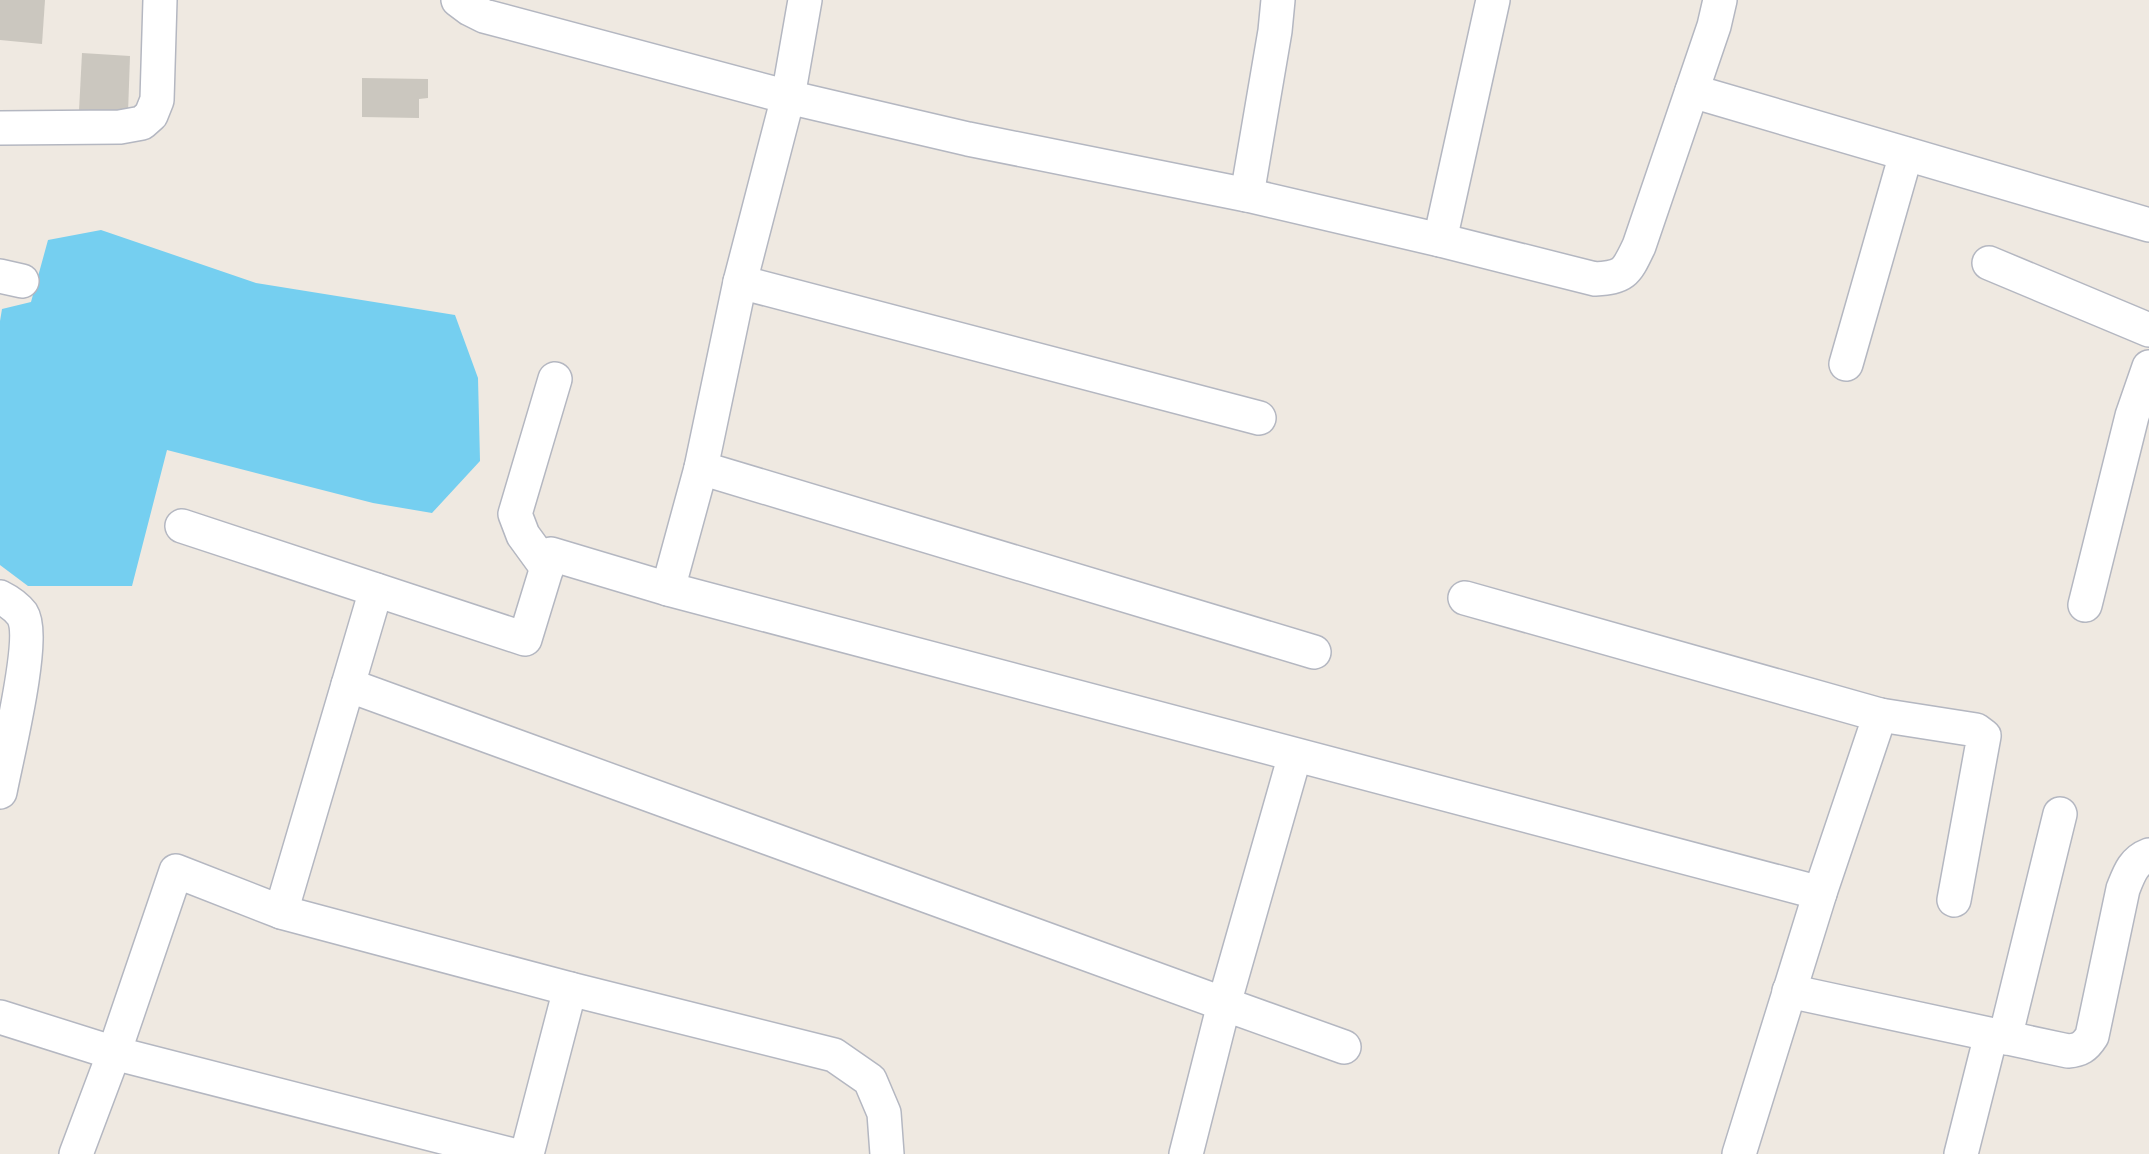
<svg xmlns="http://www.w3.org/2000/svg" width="2149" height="1154" font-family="'Work Sans',sans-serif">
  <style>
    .water { fill: #75cff0 }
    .building { fill: #cbc7bf }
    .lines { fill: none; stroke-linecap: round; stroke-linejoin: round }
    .minor-casing { stroke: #b4b7c1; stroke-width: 36 }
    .minor { stroke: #fff; stroke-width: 33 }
  </style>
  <rect width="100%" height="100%" fill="#efe9e1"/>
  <path class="water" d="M101,230L256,283L455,315L478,378L480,461L432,513L373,503L167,450L132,586H28L0,565V321L2,309L31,302L48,240Z"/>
  <g class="building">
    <path d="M0,0H45L42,44L0,40Z"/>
    <path d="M82,53L130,56L128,113L79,111Z"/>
    <path d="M362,78L428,79V98L419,99V118L362,117Z"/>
  </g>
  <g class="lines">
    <defs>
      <g id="minor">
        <path d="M458,0L470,9L484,16L788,97L968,139L1247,195L1440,240L1595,279C1625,277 1626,273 1639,246L1714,26L1720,0"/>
        <path d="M1692,91L2149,225"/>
        <path d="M0,128L120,127L142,123L151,115L157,100L160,0"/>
        <path d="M1247,195L1275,31L1278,0"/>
        <path d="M1440,240L1493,0"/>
        <path d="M1989,263L2149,330"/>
        <path d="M0,276L22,281"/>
        <path d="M740,282L1259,418"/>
        <path d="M1846,364L1906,154"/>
        <path d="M701,468L1314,652"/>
        <path d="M182,526L525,639L551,554L668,589L701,468L740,282L788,97L805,0"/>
        <path d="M547,568L523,535L515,514L555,379"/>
        <path d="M668,589L1820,893L1880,715L1465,598"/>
        <path d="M0,597C8,601 16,606 22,614C37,637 6,760 0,792"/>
        <path d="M2085,605L2132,416L2149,367"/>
        <path d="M348,685L1224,1004L1295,755"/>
        <path d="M1880,715L1976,730L1984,736L1954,900"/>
        <path d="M281,912L570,989L527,1154"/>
        <path d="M570,989L834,1055L870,1080L884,1113L887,1154"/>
        <path d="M1789,991L2068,1051C2080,1050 2085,1047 2092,1036L2123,889C2129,874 2133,861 2149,855"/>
        <path d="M0,1017L114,1053L176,871L281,912L376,590"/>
        <path d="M2005,1038L2060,814"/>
        <path d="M76,1154L114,1053L509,1154"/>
        <path d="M1186,1154L1224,1004L1344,1047"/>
        <path d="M1739,1154L1820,893"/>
        <path d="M1961,1154L1991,1035"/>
      </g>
    </defs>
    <use href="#minor" class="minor-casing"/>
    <use href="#minor" class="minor"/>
  </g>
</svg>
